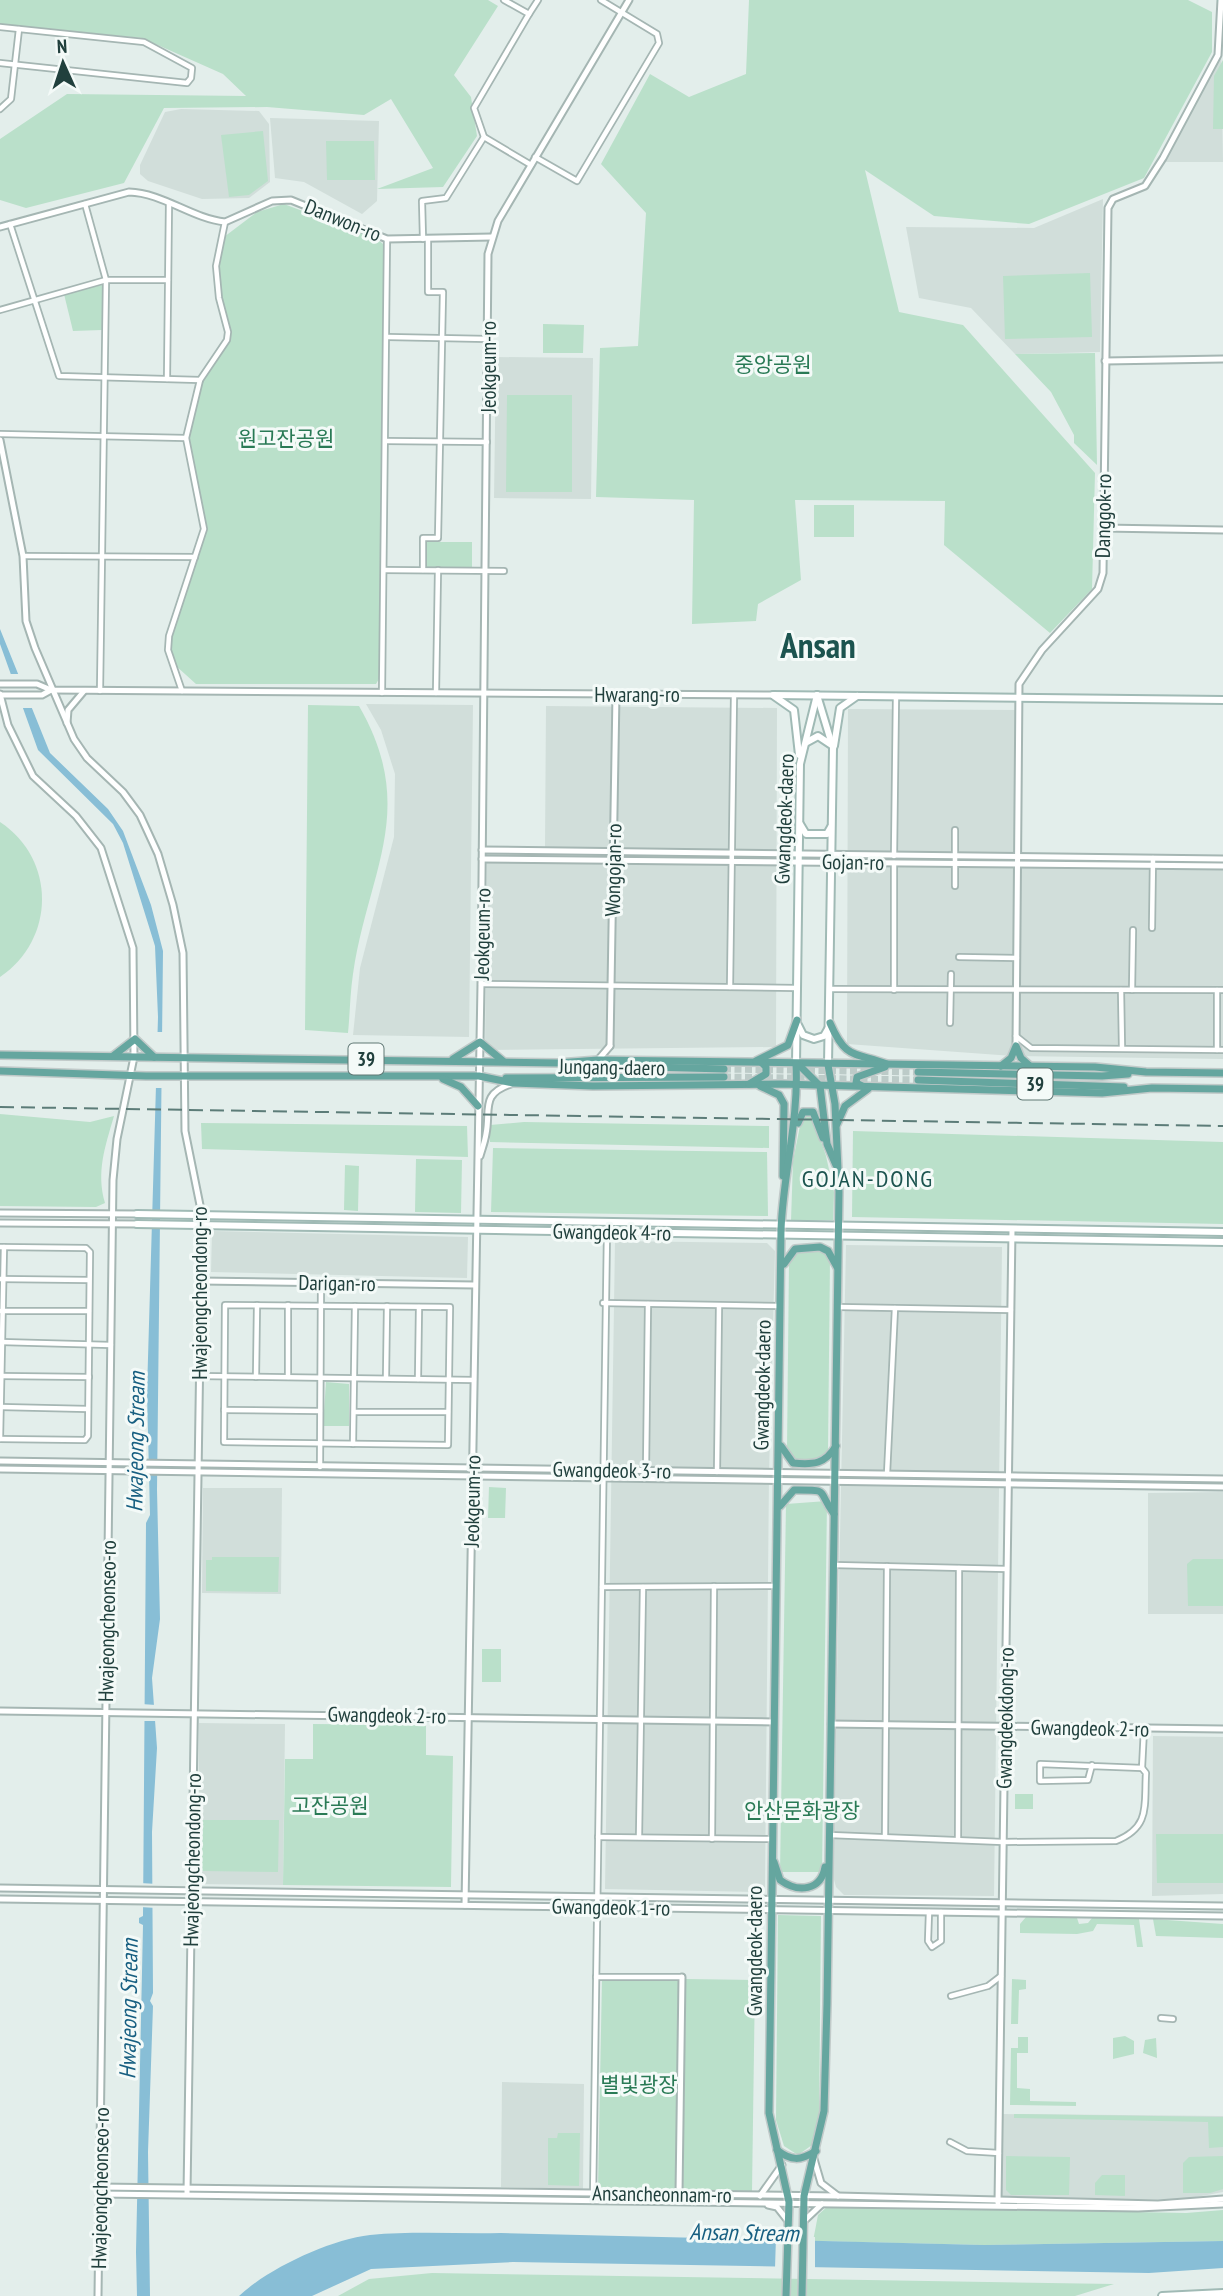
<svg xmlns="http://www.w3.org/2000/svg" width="1223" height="2296" font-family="'PT Sans Narrow','Noto Sans KR',sans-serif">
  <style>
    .built { fill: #d1deda }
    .green { fill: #bae0ca }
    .water { fill: #88bed6 }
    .pier { fill: #e3eeeb }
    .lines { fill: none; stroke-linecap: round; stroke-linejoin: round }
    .primary-tunnel { stroke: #bccbc8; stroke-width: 7; stroke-dasharray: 7 3.5; stroke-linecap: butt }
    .minor-casing { stroke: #a5b6b3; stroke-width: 8 }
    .tertiary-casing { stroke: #a5b6b3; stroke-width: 9 }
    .secondary-casing { stroke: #a0bab5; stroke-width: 10 }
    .primary-casing { stroke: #c1cac9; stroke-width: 10 }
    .minor { stroke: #fff; stroke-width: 4.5 }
    .tertiary { stroke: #fff; stroke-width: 5 }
    .secondary { stroke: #fff; stroke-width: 6 }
    .primary { stroke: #65a69f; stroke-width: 7 }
    .rail { stroke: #5c7c78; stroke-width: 2; stroke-dasharray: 14 7; stroke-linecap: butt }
    .labels { text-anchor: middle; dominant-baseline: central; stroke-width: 6; stroke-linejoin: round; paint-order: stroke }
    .shield { fill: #f4faf8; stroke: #607875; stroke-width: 2 }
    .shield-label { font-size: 19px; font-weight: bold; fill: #21403d }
    .street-label { font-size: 21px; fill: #21403d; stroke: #f4faf8 }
    .park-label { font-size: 21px; fill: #297a55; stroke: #f4faf8 }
    .water-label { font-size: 23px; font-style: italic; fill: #175f81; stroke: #f4faf8 }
    .quarter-label { font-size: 24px; letter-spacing: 2px; fill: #1c544f; stroke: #f4faf8 }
    .town-label { font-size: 35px; font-weight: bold; fill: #1c544f; stroke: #f4faf8 }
  </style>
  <rect width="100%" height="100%" fill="#e3eeeb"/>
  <g class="built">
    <path d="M1221,42L1223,162H1165L1221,57Z"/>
    <path d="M181,109L259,111L269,124L270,182L249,198L202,199L148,181L140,174V165L165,112Z"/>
    <path d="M270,118L379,121L377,201L362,214L304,182L275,178Z"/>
    <path d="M1103,199L1100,352L1015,354L971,308L919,298L906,227L1034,228Z"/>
    <path d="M496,357L593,358L591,499L494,498Z"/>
    <path d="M366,704L473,705L469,1037L353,1035L360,968L394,837L395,774L381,730Z"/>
    <path d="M546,706L777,708L776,1047L485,1050L487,847H545Z"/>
    <path d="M848,709L1017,710L1016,867L1223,869V1059L1013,1056L847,1044Z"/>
    <path d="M212,1231L468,1237L467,1278L211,1272Z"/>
    <path d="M615,1241L767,1243L775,1251L769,1475L765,1887L757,1892L605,1889Z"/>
    <path d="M846,1245L1002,1247L994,1896L844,1895L836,1887L833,1876Z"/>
    <path d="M203,1488H282L281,1594L202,1593Z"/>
    <path d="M1223,1492V1614H1148V1493Z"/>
    <path d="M199,1723L285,1724L283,1885L198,1884Z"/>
    <path d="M1153,1736L1223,1737V1894L1152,1896Z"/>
    <path d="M502,2082L584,2084L583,2189L501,2187Z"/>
    <path d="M1003,2114L1223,2116V2192L1180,2200L1002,2197Z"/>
  </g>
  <g class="green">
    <path d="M0,0H488L498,6L454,75L471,97L477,136L443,187L377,189L433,168L391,99L364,115L267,107L164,108L124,183L26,208L0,200V139L67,94L246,96L223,74L142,38L0,24Z"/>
    <path d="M749,0H1188L1212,12V52L1144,178L1029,224L934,216L865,170L899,312L963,325L1095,473L1092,589L1050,633L944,545L945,501L795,500L801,580L758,604L756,621L692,624L694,500L596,497L600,348L638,346L646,213L601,164L650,74L689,97L746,74Z"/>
    <path d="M1223,60V129H1213L1214,76Z"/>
    <path d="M263,131L268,181L249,195L229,197L221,135Z"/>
    <path d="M326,141H374L375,180H327Z"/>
    <path d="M284,204L377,239L388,248L380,677L376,684H196L175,665L166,640L202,530L186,444L198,381L223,349L227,332L215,296L224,237L257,212Z"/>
    <path d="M1090,273L1092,337L1005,339L1003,276Z"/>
    <path d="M102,285V330L73,331L64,294Z"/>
    <path d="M543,324L584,325L583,353H543Z"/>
    <path d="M1095,353L1097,465L1074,443V435L1051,392L1015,354Z"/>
    <path d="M507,395H572V492H506Z"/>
    <rect x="814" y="505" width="40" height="32"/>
    <path d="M426,542H472V568H425Z"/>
    <path d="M308,705L359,706C419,810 368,871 353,974C350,994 350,1013 348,1033L305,1030Z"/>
    <path d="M0,822C56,859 56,939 0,977Z"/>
    <path d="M0,1114L90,1122L114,1116C105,1147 96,1172 105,1203L96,1207L0,1206Z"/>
    <path d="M812,1115L826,1156L834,1192L833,1220L791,1221L793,1161L801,1121L805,1116Z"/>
    <path d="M524,1122L769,1126V1148L490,1142V1125Z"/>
    <path d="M201,1123L467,1126L468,1157L202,1149Z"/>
    <path d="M853,1131L1223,1142V1224L852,1217Z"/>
    <path d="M493,1148L767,1152L768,1216L491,1212Z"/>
    <path d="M416,1159L462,1160L461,1213L415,1212Z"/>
    <path d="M345,1165L359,1166L358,1211L344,1210Z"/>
    <path d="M796,1251H824L830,1258L828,1450L818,1461H796L787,1451L789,1262Z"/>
    <path d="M326,1382L349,1384V1426H323Z"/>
    <path d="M489,1487L506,1488L505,1518H488Z"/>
    <path d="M827,1501L822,1872H780L786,1504Z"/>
    <path d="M212,1557H279L278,1592L206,1591V1560H212Z"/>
    <path d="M1193,1559H1223V1606H1188L1187,1564Z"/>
    <rect x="482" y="1649" width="19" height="33"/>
    <path d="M313,1724L426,1725V1755L453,1756L451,1887L283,1885L285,1759H313Z"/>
    <rect x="1015" y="1794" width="18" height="15"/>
    <path d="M202,1820H279L278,1872L202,1871Z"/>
    <path d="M1156,1834H1223V1883H1157Z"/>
    <path d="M778,1915L821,1916L819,2120L812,2145L798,2155L784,2146L776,2120Z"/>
    <path d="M1026,1917L1077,1918L1079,1924L1088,1923L1092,1918L1139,1919L1143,1947H1137L1134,1925L1097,1924L1093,1931L1077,1934L1020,1933V1924Z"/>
    <path d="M1153,1919L1223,1924V1938L1156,1936Z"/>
    <path d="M602,1978L680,1979L676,2190L598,2189Z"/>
    <path d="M686,1979L755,1980L752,2191L683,2190Z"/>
    <path d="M1012,1979L1026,1980V1989L1019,1990L1018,2024H1011Z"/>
    <path d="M1125,2036L1134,2041V2054L1113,2059V2038Z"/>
    <path d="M1018,2037H1028V2053H1017V2088L1030,2089V2101L1076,2102V2106L1010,2105L1011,2048H1018Z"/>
    <path d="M1156,2038L1157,2058L1143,2053L1145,2040Z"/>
    <path d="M1014,2114L1223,2117V2147L1209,2148L1208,2122L1014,2118Z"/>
    <path d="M558,2133H580L579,2186L548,2185V2138H557Z"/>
    <path d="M1006,2156L1070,2157L1069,2195H1011L1006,2190Z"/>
    <path d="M1223,2156V2189L1210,2193H1183V2163L1189,2157Z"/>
    <path d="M1102,2175H1125V2196L1095,2195V2183Z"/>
    <path d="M828,2206L1186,2213L1223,2210V2241L984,2245L813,2241L818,2215Z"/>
    <path d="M432,2273L1114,2284L1075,2296H338L369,2279Z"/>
  </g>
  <g class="water">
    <path d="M0,629L50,753L108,809L123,831L151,905L163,951L157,1490L160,1619L152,1678L157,1748L152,1832L153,1993L150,2001L153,2006L148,2152L150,2296H137L136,2252L143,1925L139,1923V1918L143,1916L146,1523L150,1515L147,1392L158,1017L155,946L123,843L113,824L38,750L0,644Z"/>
    <path d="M501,2233L984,2245L1223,2241V2268L1149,2273L513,2262L371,2269L312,2296H239C269,2268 329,2240 370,2235C413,2231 458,2234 501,2233Z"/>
  </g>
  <g class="pier">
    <path d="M7,674H22L38,708H19Z"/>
    <path d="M154,1032H167L166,1088H153Z"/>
    <path d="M141,1704L156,1705L160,1721H141Z"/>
    <path d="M140,1883L157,1884L156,1908L140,1907Z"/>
    <path d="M776,2236L815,2237V2270L775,2269Z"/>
  </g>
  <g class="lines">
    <g class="primary-tunnel">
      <path d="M724,1069L918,1072"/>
      <path d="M724,1077L918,1080"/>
    </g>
    <defs>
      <g id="minor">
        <path d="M529,14L538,0"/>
        <path d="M0,27L144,42L192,68L191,78L187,83L0,63"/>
        <path d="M0,109L11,99L19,29"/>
        <path d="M484,137L531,165"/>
        <path d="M535,157L577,181L659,43L657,34L601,0"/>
        <path d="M85,204L106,280L100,691"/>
        <path d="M10,224L59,376L200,380"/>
        <path d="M423,239L422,201L446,198L484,137L474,108L529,14L504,0"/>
        <path d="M0,310L106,280H168"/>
        <path d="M388,337L488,339"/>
        <path d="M167,379L169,203"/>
        <path d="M0,434L186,438"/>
        <path d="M386,441L487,442"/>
        <path d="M23,556L195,557"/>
        <path d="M384,570L504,571"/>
        <path d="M423,570V538H438L443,292H428V239"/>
        <path d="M182,691L168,650L169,636L204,529L186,438L200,380L227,340L228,332L219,298L216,266L225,222"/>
        <path d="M382,693L387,239"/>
        <path d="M436,693L438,570"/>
        <path d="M955,830V886"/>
        <path d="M894,856L896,696"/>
        <path d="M1152,928L1153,858"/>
        <path d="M959,957L1017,958"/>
        <path d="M481,984L797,988"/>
        <path d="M730,987L734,695"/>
        <path d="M830,989L1223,990"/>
        <path d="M894,990V863"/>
        <path d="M1121,990L1122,1048"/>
        <path d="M1132,990L1133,930"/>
        <path d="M950,1023L951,974"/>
        <path d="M1016,1036L1031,1048L1223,1050"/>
        <path d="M1217,1050V990"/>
        <path d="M0,1247L86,1248L90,1252L88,1436L85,1440L0,1439"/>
        <path d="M0,1279L89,1280"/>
        <path d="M603,1303L780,1306"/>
        <path d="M225,1305L450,1307L448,1445L224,1442Z"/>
        <path d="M838,1307L1011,1310"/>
        <path d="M1,1311H89"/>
        <path d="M1,1342L111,1345"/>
        <path d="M1,1376L89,1377"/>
        <path d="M199,1376L474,1380"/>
        <path d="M256,1377L257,1305"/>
        <path d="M288,1377V1305"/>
        <path d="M386,1378L387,1306"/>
        <path d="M418,1379L419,1307"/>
        <path d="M1,1407L88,1409"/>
        <path d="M224,1410L320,1411"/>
        <path d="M354,1412H448"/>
        <path d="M0,1439L4,1247"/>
        <path d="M353,1444L355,1306"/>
        <path d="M320,1467L321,1282"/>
        <path d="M646,1470L648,1304"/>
        <path d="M717,1472L719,1306"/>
        <path d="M887,1474L895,1308"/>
        <path d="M834,1565L1007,1569"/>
        <path d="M602,1587L775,1586"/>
        <path d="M1092,1765L1088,1780L1040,1781V1764L1142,1768L1144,1729"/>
        <path d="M830,1835L1003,1842L1116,1841C1151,1827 1144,1805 1146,1773L1142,1768"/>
        <path d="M598,1837L772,1839"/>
        <path d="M639,1837L643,1587"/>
        <path d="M885,1837L887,1566"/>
        <path d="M712,1839L714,1586"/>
        <path d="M958,1839L959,1568"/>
        <path d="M929,1912L928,1941L932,1947L941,1941V1912"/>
        <path d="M596,1977H682"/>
        <path d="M951,1996L988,1986L1001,1976"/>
        <path d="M1161,2018L1173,2019"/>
        <path d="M950,2142L967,2151L999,2153"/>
        <path d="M593,2199L607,1232"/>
      </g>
      <g id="tertiary">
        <path d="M0,227L129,192C163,193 191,218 225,222L272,201L291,200L387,239L492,237"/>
        <path d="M1105,361L1223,359"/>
        <path d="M0,440L23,556L26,621L35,648L74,739L87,758L123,792L140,815L158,854L173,905L183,953L185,1131L202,1215L187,2193"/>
        <path d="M1103,528L1223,530"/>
        <path d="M0,684H37L51,690L773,695"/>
        <path d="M0,694L8,725L33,776L76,816L101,848L133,948L134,1057L117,1139L113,1180L98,2296"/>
        <path d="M0,695H42L51,690"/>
        <path d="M67,723L68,710L84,691"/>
        <path d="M482,850L1223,859"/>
        <path d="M482,859L1223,866"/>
        <path d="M610,1046L616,694"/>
        <path d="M1016,1046L1019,684L1042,650L1098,589L1103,573L1108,208L1113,199L1145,186L1163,158L1218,55L1221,0"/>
        <path d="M598,1060L610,1046"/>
        <path d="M480,1156C482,1149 485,1141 486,1134C491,1110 480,1094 511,1084"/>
        <path d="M0,1213L137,1214"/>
        <path d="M0,1223L137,1224"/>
        <path d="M200,1281L474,1285"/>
        <path d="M0,1461L1223,1479"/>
        <path d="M0,1469L1223,1487"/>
        <path d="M0,1711L774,1722"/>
        <path d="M831,1724L1223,1729"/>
        <path d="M0,1888L1223,1906"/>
        <path d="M0,1899L1223,1916"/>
        <path d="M465,1905L481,984L488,254L498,221L629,0"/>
        <path d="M814,2159L821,2183L838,2196"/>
        <path d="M100,2187L838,2196L1158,2204L1223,2199"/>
        <path d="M100,2194L1138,2208L1223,2204"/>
        <path d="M679,2194L682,1977"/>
        <path d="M760,2196L782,2165"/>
        <path d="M998,2203L1012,1230"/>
        <path d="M768,2205L777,2207L788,2221"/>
        <path d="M804,2221L822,2204"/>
      </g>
      <g id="secondary">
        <path d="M1222,0L1223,1"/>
        <path d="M773,695L1223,700"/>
        <path d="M817,695L833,748L828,1065"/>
        <path d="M774,696L794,710L799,755"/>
        <path d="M807,742L818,736L830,744"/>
        <path d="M834,746L840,708L857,696"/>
        <path d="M800,824L806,834H827L831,827"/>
        <path d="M798,1025L803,1035L814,1039L824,1036L828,1029"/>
        <path d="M796,1064L800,764L817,695"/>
        <path d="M137,1214L1223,1232"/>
        <path d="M137,1224L1223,1242"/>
        <path d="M1162,2296L1223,2293"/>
      </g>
      <g id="primary">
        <path d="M830,1023C846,1060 854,1052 887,1064"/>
        <path d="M0,1055L558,1063L598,1060L1095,1067L1146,1072L1223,1073"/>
        <path d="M113,1056L135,1039L154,1057"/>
        <path d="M453,1059L480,1042L503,1061"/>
        <path d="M756,1061L788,1045L797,1020"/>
        <path d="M577,1065L724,1069"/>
        <path d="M800,1066L820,1086L827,1144L836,1165"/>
        <path d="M1001,1066L1011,1058L1016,1046L1021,1058L1030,1066"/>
        <path d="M0,1071L146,1076H479L513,1083L593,1086L781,1084L1102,1093L1152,1088L1223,1089"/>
        <path d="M918,1072L1102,1076L1128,1074"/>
        <path d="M506,1078L724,1077"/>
        <path d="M443,1079L461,1087L478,1106"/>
        <path d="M918,1080L1124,1087"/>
        <path d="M749,1084L766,1074V1067L761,1062"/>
        <path d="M760,1086L779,1095L784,1104L783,1176"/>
        <path d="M862,1086L856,1083L857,1077L885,1067"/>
        <path d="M798,1123L803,1112H813L823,1138"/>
        <path d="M837,1124L845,1106L868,1089"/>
        <path d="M784,1264L795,1249L820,1247L828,1251L837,1267"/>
        <path d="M781,1446L793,1463C814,1465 825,1464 836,1446"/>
        <path d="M780,1506L794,1490C831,1490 816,1489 834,1514"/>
        <path d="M774,1862L780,1880C798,1893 821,1891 825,1867"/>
        <path d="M777,2150C791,2161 800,2161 816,2151"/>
        <path d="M786,2296L789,2202L769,2113L781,1230C783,1174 799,1120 796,1064"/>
        <path d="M802,2296L804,2196L824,2111L827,2004L839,1192L835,1104L828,1065"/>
      </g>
    </defs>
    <use href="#minor" class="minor-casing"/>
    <use href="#tertiary" class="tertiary-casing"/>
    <use href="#secondary" class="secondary-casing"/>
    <use href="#primary" class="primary-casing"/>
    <use href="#minor" class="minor"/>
    <use href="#tertiary" class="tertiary"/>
    <use href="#secondary" class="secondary"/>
    <use href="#primary" class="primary"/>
    <path class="rail" d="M0,1107L1223,1126"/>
  </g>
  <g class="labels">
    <g class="shield">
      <rect x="348.5" y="1043.5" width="35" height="31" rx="5"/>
      <rect x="1017.5" y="1068.5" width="35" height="31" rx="5"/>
    </g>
    <g class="shield-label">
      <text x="366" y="1059">39</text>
      <text x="1035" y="1084">39</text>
    </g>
    <g class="street-label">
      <text transform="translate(343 220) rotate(22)">Danwon-ro</text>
      <text transform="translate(488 367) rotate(-90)">Jeokgeum-ro</text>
      <text transform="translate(1103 516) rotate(-89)">Danggok-ro</text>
      <text x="637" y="694">Hwarang-ro</text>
      <text transform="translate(784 819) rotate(-88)">Gwangdeok-daero</text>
      <text transform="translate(853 862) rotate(1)">Gojan-ro</text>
      <text transform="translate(613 870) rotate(-89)">Wongojan-ro</text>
      <text transform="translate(482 934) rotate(-89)">Jeokgeum-ro</text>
      <text transform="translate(612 1067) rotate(1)">Jungang-daero</text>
      <text transform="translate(612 1232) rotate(1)">Gwangdeok 4-ro</text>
      <text transform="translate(337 1283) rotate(1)">Darigan-ro</text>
      <text transform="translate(199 1293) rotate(-90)">Hwajeongcheondong-ro</text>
      <text transform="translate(762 1385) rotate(-89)">Gwangdeok-daero</text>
      <text transform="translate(612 1470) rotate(1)">Gwangdeok 3-ro</text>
      <text transform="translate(472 1501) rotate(-89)">Jeokgeum-ro</text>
      <text transform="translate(107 1621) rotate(-89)">Hwajeongcheonseo-ro</text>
      <text transform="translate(387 1715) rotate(1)">Gwangdeok 2-ro</text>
      <text transform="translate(1005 1718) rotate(-89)">Gwangdeokdong-ro</text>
      <text transform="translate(1090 1728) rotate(1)">Gwangdeok 2-ro</text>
      <text transform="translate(192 1860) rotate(-89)">Hwajeongcheondong-ro</text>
      <text transform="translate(611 1907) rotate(1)">Gwangdeok 1-ro</text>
      <text transform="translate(754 1951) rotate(-90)">Gwangdeok-daero</text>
      <text transform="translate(100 2188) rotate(-89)">Hwajeongcheonseo-ro</text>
      <text transform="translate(662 2194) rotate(1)">Ansancheonnam-ro</text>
    </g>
    <g class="park-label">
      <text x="773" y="364">중앙공원</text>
      <text x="286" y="438">원고잔공원</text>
      <text x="330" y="1805">고잔공원</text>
      <text x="802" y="1810">안산문화광장</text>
      <text x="639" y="2084">별빛광장</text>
    </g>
    <g class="water-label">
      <text transform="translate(135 1442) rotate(-89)">Hwajeong Stream</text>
      <text transform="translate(128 2009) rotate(-89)">Hwajeong Stream</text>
      <text transform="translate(744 2232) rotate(1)">Ansan Stream</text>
    </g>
    <g class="quarter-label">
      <text x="868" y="1178">GOJAN-DONG</text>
    </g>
    <g class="town-label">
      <text x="818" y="645">Ansan</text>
    </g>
  </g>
  <g transform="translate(63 63) rotate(357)" stroke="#f4faf8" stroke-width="5" paint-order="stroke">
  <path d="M0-5L12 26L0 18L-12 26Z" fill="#21403d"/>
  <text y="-10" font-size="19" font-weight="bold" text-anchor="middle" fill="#21403d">N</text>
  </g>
</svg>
